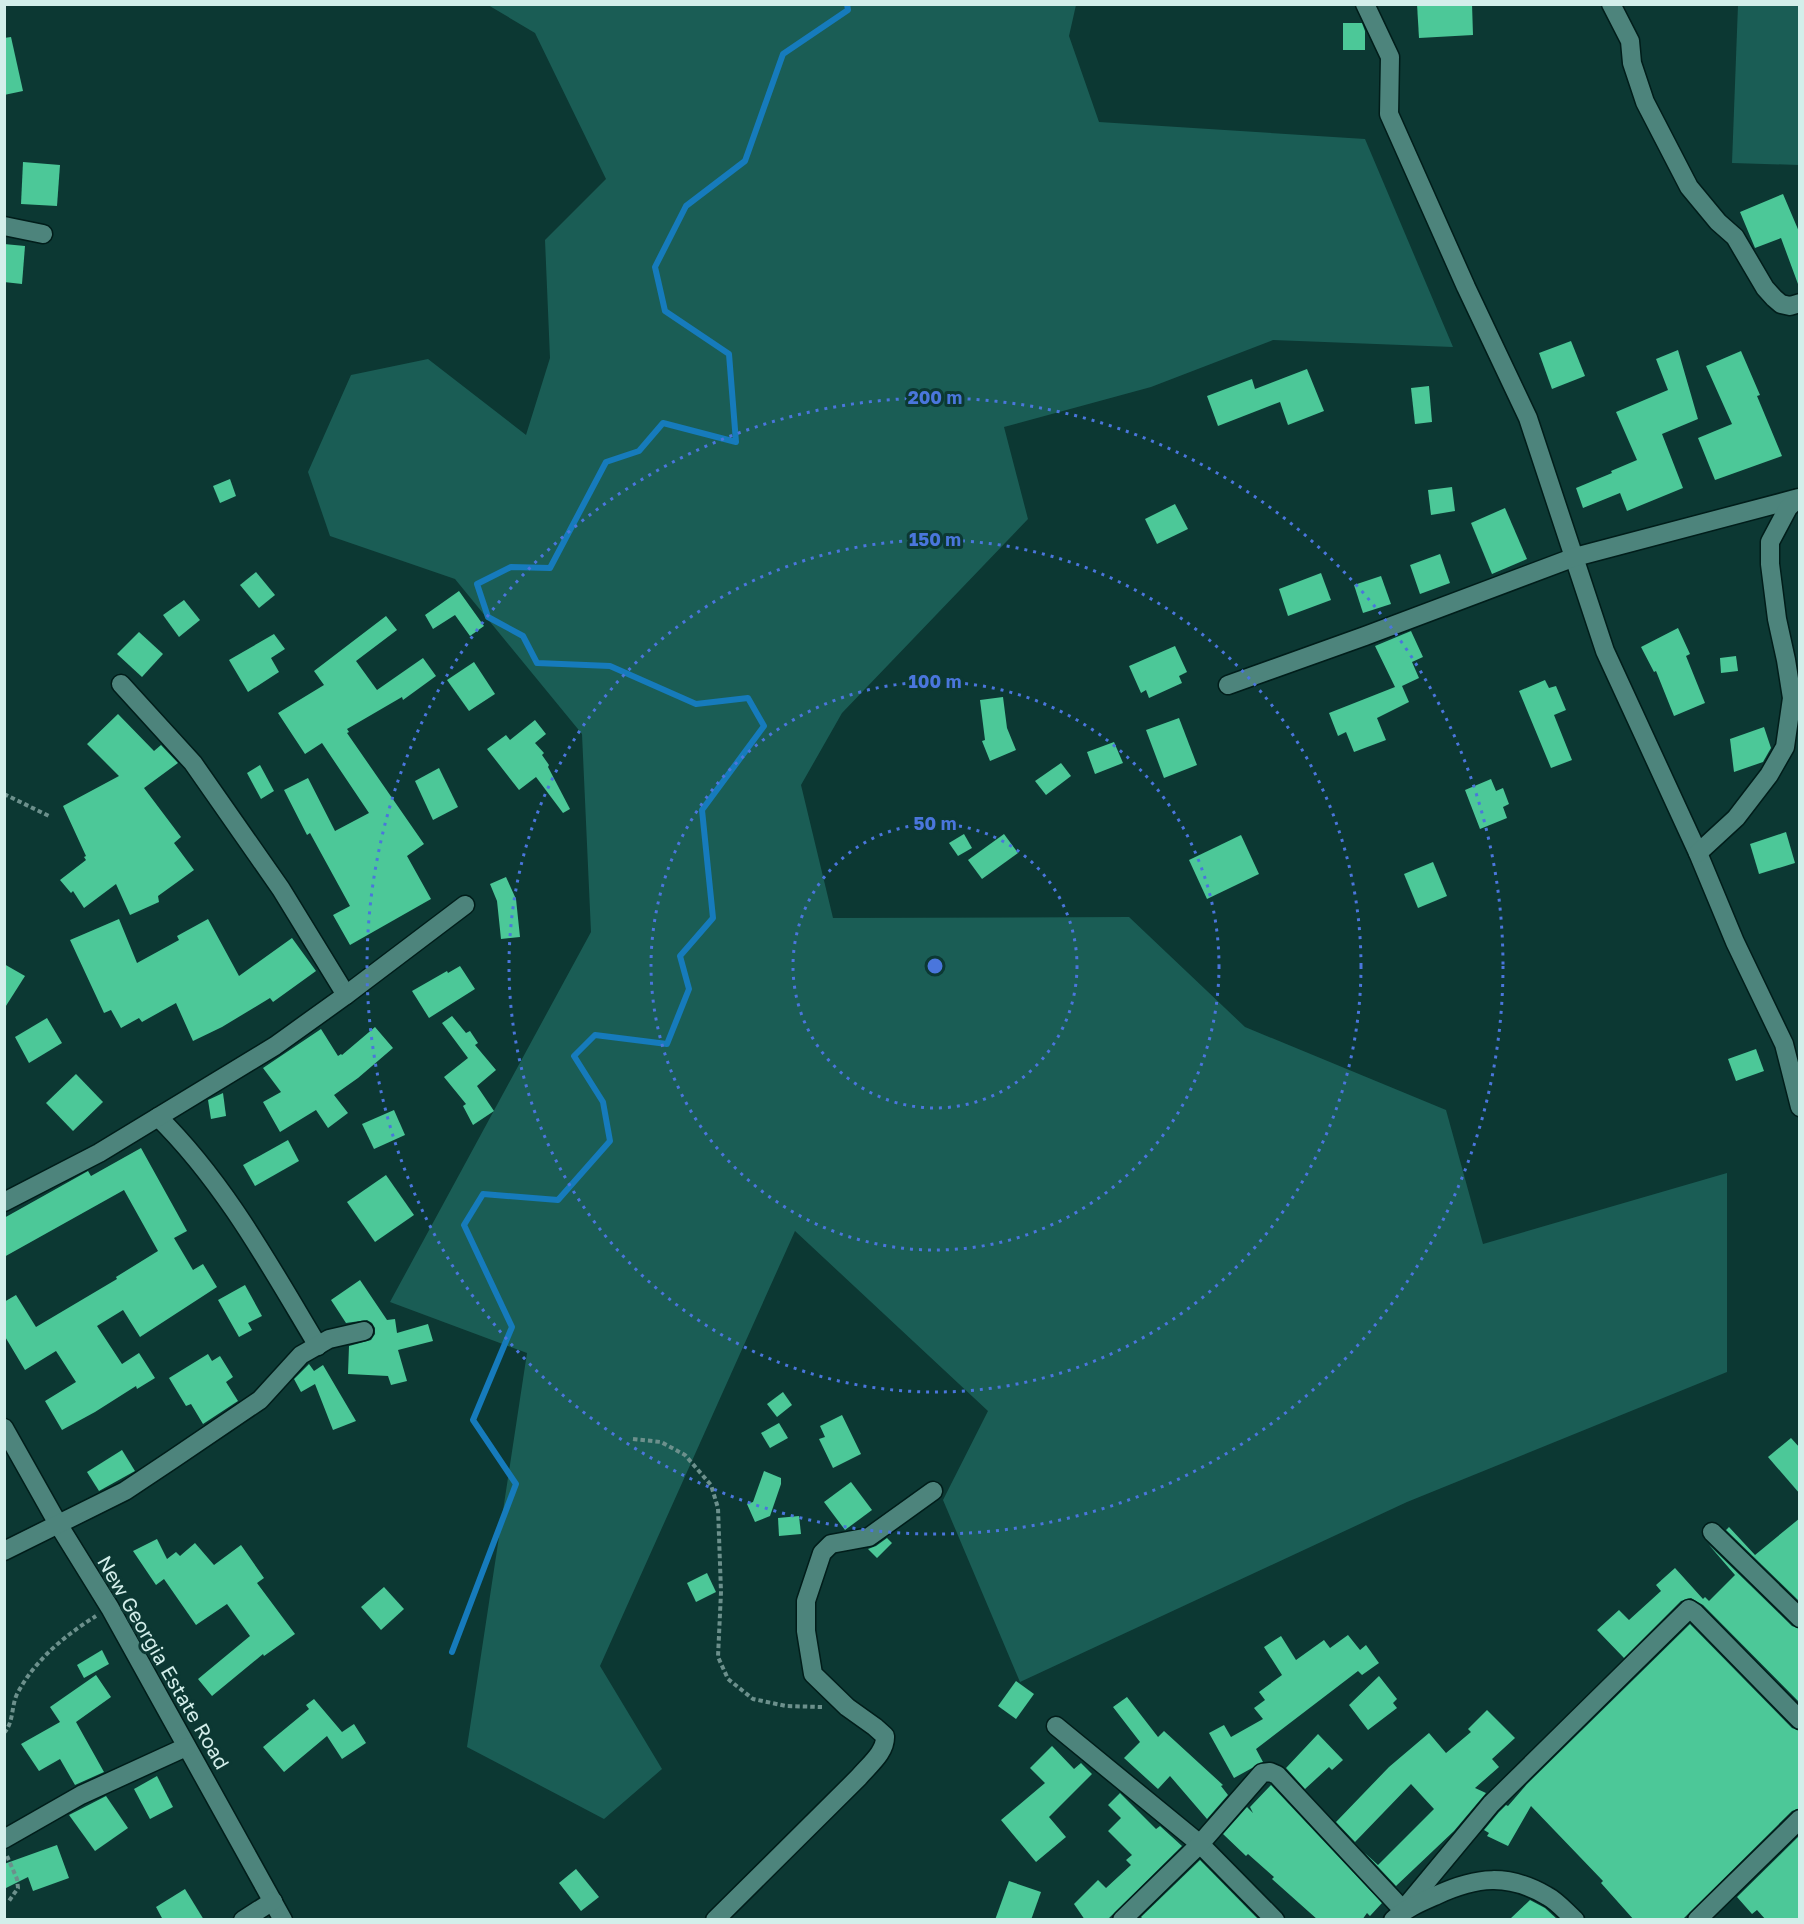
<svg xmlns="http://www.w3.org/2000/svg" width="1804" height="1924" font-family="'Golos Text',sans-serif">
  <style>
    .green { fill: #1a5d55 }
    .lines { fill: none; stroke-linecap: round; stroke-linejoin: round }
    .stream { stroke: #167bbc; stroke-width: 6 }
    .building { fill: #4cc898 }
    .minor-casing { stroke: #011d1a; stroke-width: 21 }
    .path { stroke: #6c908c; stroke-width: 4; stroke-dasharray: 4.5 3; stroke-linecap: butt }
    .minor { stroke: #4d847c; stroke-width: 18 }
    .ring { fill: none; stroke: #4a76dc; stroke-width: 3; stroke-dasharray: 3 6 }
    .labels { text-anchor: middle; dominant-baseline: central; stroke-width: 6; stroke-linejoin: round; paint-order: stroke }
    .street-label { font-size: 20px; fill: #d3eeea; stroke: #0c3833 }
    .centre { fill: #4a76dc; stroke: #0c3833; stroke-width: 3 }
    .ring-label { font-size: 18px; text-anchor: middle; font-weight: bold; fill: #4a76dc; stroke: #0c3833; stroke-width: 6; stroke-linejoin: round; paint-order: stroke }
  </style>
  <rect width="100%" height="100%" fill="#0c3833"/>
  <g class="green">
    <path d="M488,5H1076L1069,36L1099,122L1365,139L1453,347L1273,340L1151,387L1004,427L1028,519L842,713L801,785L833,918L1129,917L1245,1027L1446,1110L1483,1244L1727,1173V1372L1407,1502L1020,1682L943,1500L988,1411L795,1231L600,1666L662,1769L604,1819L467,1747L527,1353L390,1302L591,932L582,734L455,579L330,536L308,472L351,375L428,359L526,435L550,358L545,240L606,179L535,33Z"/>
    <path d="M1738,5H1799V165L1732,163Z"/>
  </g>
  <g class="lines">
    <path class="stream" d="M452,1652L516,1484L473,1420L512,1327L464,1225L483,1194L558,1200L610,1141L603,1102L574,1056L595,1035L667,1044L689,989L680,956L713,918L702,810L764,726L748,698L696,704L610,666L537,663L523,636L488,617L477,584L511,567L550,568L606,462L639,451L663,423L736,442L729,354L665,311L655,267L686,206L745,161L783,54L848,10L847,4"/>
  </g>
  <g class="building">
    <path d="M1417,4H1472L1473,35L1419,38Z"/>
    <path d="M1343,23H1362L1365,31V50H1343Z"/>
    <path d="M11,37L23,91L4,95V38Z"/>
    <path d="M23,162L60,165L57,206L21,204Z"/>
    <path d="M1783,194L1800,234V284H1798L1781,238L1755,248L1740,212Z"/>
    <path d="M4,244L25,246L22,284L4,282Z"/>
    <path d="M1571,341L1585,376L1552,389L1539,353Z"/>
    <path d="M1678,350L1698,419L1662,434L1683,488L1627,511L1620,493L1583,508L1576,488L1612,473L1611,471L1637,460L1616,412L1668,390L1656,359Z"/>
    <path d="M1741,351L1760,395L1757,396L1782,456L1715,480L1698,438L1732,424L1706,366Z"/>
    <path d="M1307,369L1324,411L1288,425L1280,402L1218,426L1207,396L1252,379L1255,389Z"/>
    <path d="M1429,386L1432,422L1415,424L1411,388Z"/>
    <path d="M230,479L236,496L220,503L213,486Z"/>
    <path d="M1452,487L1455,511L1431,515L1428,490Z"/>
    <path d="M1175,504L1188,529L1157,544L1145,519Z"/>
    <path d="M1505,508L1527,559L1492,574L1471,523Z"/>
    <path d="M1440,554L1450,583L1420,594L1410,565Z"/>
    <path d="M256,572L275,595L259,608L240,585Z"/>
    <path d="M1321,573L1331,600L1288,616L1279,589Z"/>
    <path d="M1381,576L1391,604L1363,613L1354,585Z"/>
    <path d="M459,591L484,626L470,636L455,615L433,629L425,615Z"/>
    <path d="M184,600L200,620L179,637L163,615Z"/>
    <path d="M386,616L397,630L356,661L377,690L423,658L436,676L403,700L402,697L347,729L349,732L347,733L424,844L407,856L431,899L350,945L333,915L350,906L310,833L307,835L284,790L308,778L335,831L369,813L322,743L305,754L278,713L324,685L314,671Z"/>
    <path d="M1678,628L1690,654L1686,656L1705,703L1674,716L1656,671L1654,672L1641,647Z"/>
    <path d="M1411,631L1423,657L1412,662L1419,678L1402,686L1409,702L1377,718L1386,740L1354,752L1346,732L1338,736L1329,713L1395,687L1375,646Z"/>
    <path d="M139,632L163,654L142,677L117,654Z"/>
    <path d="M274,634L285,649L271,658L279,672L248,692L229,660Z"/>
    <path d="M1175,646L1187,672L1179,676L1182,683L1149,698L1146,690L1141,693L1129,666Z"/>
    <path d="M1736,656L1738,671L1721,673L1720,658Z"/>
    <path d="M474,662L495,694L469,711L447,680Z"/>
    <path d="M1545,680L1549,688L1556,686L1566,710L1554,715L1572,760L1551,768L1519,691Z"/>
    <path d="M1003,697L1007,728L1016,750L990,761L982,741L985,740L980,700Z"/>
    <path d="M118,714L154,751L161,745L178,763L144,788L181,837L174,843L194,870L158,896L159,902L130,915L116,884L84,908L73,891L71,893L60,880L86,860L84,857L86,856L63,806L119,776L87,744Z"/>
    <path d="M1179,718L1197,765L1164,778L1146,730Z"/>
    <path d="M535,720L546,734L535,743L544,753L542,755L549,765L548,767L570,809L563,813L536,777L519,790L487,749L506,735L510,740Z"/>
    <path d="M1764,727L1771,748L1763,762L1734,772L1730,739Z"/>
    <path d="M1114,742L1123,763L1095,774L1087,752Z"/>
    <path d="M1061,763L1071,776L1046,795L1035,781Z"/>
    <path d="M260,765L274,791L261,799L247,773Z"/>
    <path d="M439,768L458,807L433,820L415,781Z"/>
    <path d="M1491,779L1496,791L1503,788L1509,804L1503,807L1507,818L1480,829L1465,790Z"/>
    <path d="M1786,832L1795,863L1759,874L1750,844Z"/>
    <path d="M964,834L972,848L958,856L949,843Z"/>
    <path d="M1004,834L1018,853L982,879L968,860Z"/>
    <path d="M1241,835L1259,874L1207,899L1189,860Z"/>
    <path d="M1433,862L1447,896L1418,908L1404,874Z"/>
    <path d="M506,877L516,899L520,937L501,939L497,901L490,884Z"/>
    <path d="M119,919L137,963L179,940L177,936L208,919L239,976L292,938L316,971L273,1002L270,998L222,1027L193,1041L176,1003L142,1022L139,1018L121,1028L111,1010L104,1013L70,940Z"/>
    <path d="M4,964L25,976L4,1009Z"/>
    <path d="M460,966L475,989L429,1018L412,991L447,971L448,973Z"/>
    <path d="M452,1016L466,1033L470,1031L478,1043L475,1045L496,1070L477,1086L494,1111L473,1125L463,1106L466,1104L444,1077L468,1058L442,1023Z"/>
    <path d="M47,1018L62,1043L29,1063L15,1037Z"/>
    <path d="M375,1027L393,1048L358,1078L334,1095L348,1113L328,1128L316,1110L280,1132L263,1102L281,1092L263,1068L321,1029L338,1056L341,1054L342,1055Z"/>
    <path d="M1756,1049L1764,1071L1736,1081L1728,1059Z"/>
    <path d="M76,1074L103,1102L73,1131L46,1103Z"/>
    <path d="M223,1093L226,1116L211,1119L208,1100Z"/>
    <path d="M394,1110L405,1135L374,1149L362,1124Z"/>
    <path d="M288,1140L299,1161L255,1186L243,1165Z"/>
    <path d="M141,1148L187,1231L174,1238L193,1270L203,1264L217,1287L140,1337L123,1310L97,1326L122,1364L139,1353L155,1378L137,1389L136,1386L95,1412L62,1430L45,1401L76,1382L56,1351L25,1370L4,1335V1302L16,1295L36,1327L117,1279L116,1277L158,1251L124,1190L4,1257V1218L88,1171L91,1176Z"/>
    <path d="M386,1175L414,1215L375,1242L347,1202Z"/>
    <path d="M360,1280L387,1320L395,1319L397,1333L428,1324L433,1341L398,1350L407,1381L391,1385L388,1376L348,1374L349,1346L371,1340L375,1334V1328L372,1323L367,1320L346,1323L331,1300Z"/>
    <path d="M245,1285L262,1316L248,1323L252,1330L239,1337L218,1300Z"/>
    <path d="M208,1354L212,1361L220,1356L233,1377L226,1382L238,1401L203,1424L191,1404L186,1406L169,1378Z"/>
    <path d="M309,1364L314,1371L323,1365L356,1421L333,1430L315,1384L301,1392L294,1379Z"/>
    <path d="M783,1392L792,1405L777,1417L767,1404Z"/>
    <path d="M842,1415L861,1454L833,1468L819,1439L825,1437L820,1426Z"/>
    <path d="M779,1423L788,1438L770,1448L761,1433Z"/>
    <path d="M1791,1438L1800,1448V1494L1768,1457Z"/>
    <path d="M122,1450L135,1471L99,1491L87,1472Z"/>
    <path d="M764,1471L781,1478V1484L770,1516L755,1522L747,1504L753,1502Z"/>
    <path d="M851,1482L872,1510L845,1530L824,1502Z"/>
    <path d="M799,1516L801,1534L779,1536L778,1518Z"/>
    <path d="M1800,1518V1602L1726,1530L1729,1527L1755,1555Z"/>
    <path d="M887,1538L892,1543L877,1558L868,1549L876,1546Z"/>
    <path d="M157,1539L167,1559L176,1552L180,1556L195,1543L214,1565L241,1545L264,1578L257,1583L295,1634L264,1656L263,1654L212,1696L198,1679L250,1636L227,1604L196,1625L164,1579L156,1585L133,1551Z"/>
    <path d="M1709,1545L1792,1626L1800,1629V1703L1703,1605L1691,1598L1681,1601L1624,1658L1597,1630L1619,1610L1629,1620L1661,1591L1656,1585L1675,1568L1703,1599L1705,1597L1709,1601L1735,1575Z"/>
    <path d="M707,1573L716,1592L696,1602L687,1583Z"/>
    <path d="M384,1587L404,1609L381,1630L361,1607Z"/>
    <path d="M1690,1624L1792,1728L1800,1731V1808L1792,1811L1682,1920H1634L1601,1883L1603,1881L1531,1806L1508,1846L1487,1836L1489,1833L1484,1830L1499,1812L1506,1805L1508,1806L1527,1784Z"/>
    <path d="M1348,1635L1360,1650L1366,1645L1379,1663L1362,1675L1358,1671L1256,1749L1263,1762L1234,1778L1209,1733L1224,1725L1231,1737L1263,1719L1254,1708L1265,1700L1259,1692L1282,1675L1264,1647L1281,1636L1296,1660L1324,1640L1330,1648Z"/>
    <path d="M102,1650L109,1664L84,1678L77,1665Z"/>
    <path d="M96,1675L111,1697L76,1722L104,1772L75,1785L60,1759L39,1771L21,1744L60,1722L50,1707Z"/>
    <path d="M1379,1676L1397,1699L1393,1703L1397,1708L1368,1730L1349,1705Z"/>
    <path d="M1016,1681L1034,1694L1016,1719L998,1706Z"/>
    <path d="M1127,1697L1158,1737L1164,1731L1223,1785L1221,1786L1228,1795L1207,1819L1170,1776L1158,1789L1124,1758L1140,1742L1113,1707Z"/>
    <path d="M314,1699L342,1732L354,1724L366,1743L342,1759L327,1736L284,1772L263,1747L309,1709L306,1705Z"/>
    <path d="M1487,1710L1515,1738L1492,1759L1499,1767L1475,1788L1486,1793L1454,1831L1396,1886L1365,1853L1378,1865L1434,1809L1411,1784L1355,1842L1336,1822L1389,1767L1429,1733L1446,1753L1471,1732L1468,1729Z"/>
    <path d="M1318,1734L1343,1760L1332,1770L1329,1767L1305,1789L1286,1768Z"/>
    <path d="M1052,1746L1074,1769L1081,1763L1092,1774L1049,1817L1066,1837L1036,1862L1001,1820L1045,1783L1030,1768Z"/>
    <path d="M157,1776L173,1807L150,1819L134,1789Z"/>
    <path d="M1271,1785L1382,1903L1370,1916L1367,1913L1362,1920H1318L1272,1879L1274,1877L1248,1854L1246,1856L1223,1834L1247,1807L1253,1813L1250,1807Z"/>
    <path d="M1120,1793L1156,1829L1160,1826L1182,1846L1107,1920H1085L1074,1904L1098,1880L1106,1888L1131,1865L1126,1860L1132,1855L1108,1831L1121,1818L1108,1805Z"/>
    <path d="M106,1796L128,1828L95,1851L69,1815Z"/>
    <path d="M1800,1835V1920H1766L1757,1910L1752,1914L1737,1897Z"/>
    <path d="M57,1845L69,1878L33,1891L28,1877L4,1889V1864Z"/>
    <path d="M1200,1860L1259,1920H1144L1141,1917Z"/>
    <path d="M576,1869L599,1897L581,1911L559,1883Z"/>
    <path d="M1009,1881L1041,1892L1031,1920H995Z"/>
    <path d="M185,1889L204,1920H163L156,1907Z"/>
    <path d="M1530,1900L1545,1908L1558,1920H1509Z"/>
  </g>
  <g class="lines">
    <defs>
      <g id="minor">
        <path d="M1365,4L1390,57L1389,114L1466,287L1528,418L1605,651L1698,853L1735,942L1784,1044L1800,1107"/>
        <path d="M1611,4L1630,41L1632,63L1645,102L1689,187L1718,222L1735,237L1765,288L1774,298L1781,304L1790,306L1800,303"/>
        <path d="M4,226L43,234"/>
        <path d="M121,684L193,763L281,889L346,995"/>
        <path d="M1228,685L1365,636L1575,557L1795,499"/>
        <path d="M1698,853L1736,818L1769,775L1785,747L1792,698L1786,660L1777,619L1770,564V542L1788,508L1798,498"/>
        <path d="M158,1117C225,1183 270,1266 318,1346"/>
        <path d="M4,1202L99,1153L275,1046L346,995L465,905"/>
        <path d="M4,1428L58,1524L110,1608L283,1920"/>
        <path d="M1712,1532L1800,1618"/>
        <path d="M4,1551L125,1491L173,1459L260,1400L301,1355L329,1339L364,1331"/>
        <path d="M1056,1726L1200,1844L1275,1920"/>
        <path d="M4,1839L81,1795L186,1747"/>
        <path d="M243,1920L273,1901"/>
        <path d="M715,1920L859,1777C869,1765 886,1752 885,1736L875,1727L847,1707L813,1674L806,1631V1601L822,1553L831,1544L869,1537L933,1491"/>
        <path d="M1122,1920L1200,1844L1262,1773L1270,1772L1277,1775L1403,1910L1491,1804L1689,1609L1695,1613L1800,1720"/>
        <path d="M1393,1920C1406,1908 1421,1902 1437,1895C1476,1877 1508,1873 1547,1896C1557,1901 1566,1912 1575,1920"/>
        <path d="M1697,1920L1800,1819"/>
      </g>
    </defs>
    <use href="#minor" class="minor-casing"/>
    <g class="path">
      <path d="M4,794L49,816"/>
      <path d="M633,1439L661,1442L685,1455L711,1485L718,1508L721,1592L718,1657L728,1679L753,1699L786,1706L822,1707"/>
      <path d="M4,1733C14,1722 11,1707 17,1694C35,1660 64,1636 96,1616"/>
      <path d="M7,1856L17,1879L18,1888L9,1901"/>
    </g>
    <use href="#minor" class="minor"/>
  </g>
  <g class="ring">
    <circle cx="935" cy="966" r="142"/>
    <circle cx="935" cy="966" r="284"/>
    <circle cx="935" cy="966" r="426"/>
    <circle cx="935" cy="966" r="568"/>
  </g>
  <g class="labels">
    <g class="street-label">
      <text transform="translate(164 1662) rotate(60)">New Georgia Estate Road</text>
    </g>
  </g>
  <circle cx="935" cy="966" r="9" class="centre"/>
  <g class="ring-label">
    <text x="935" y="404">200 m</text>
    <text x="935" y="546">150 m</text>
    <text x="935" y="688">100 m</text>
    <text x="935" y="830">50 m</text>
  </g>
  <rect width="1804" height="1924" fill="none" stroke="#d3eeea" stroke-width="12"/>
</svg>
